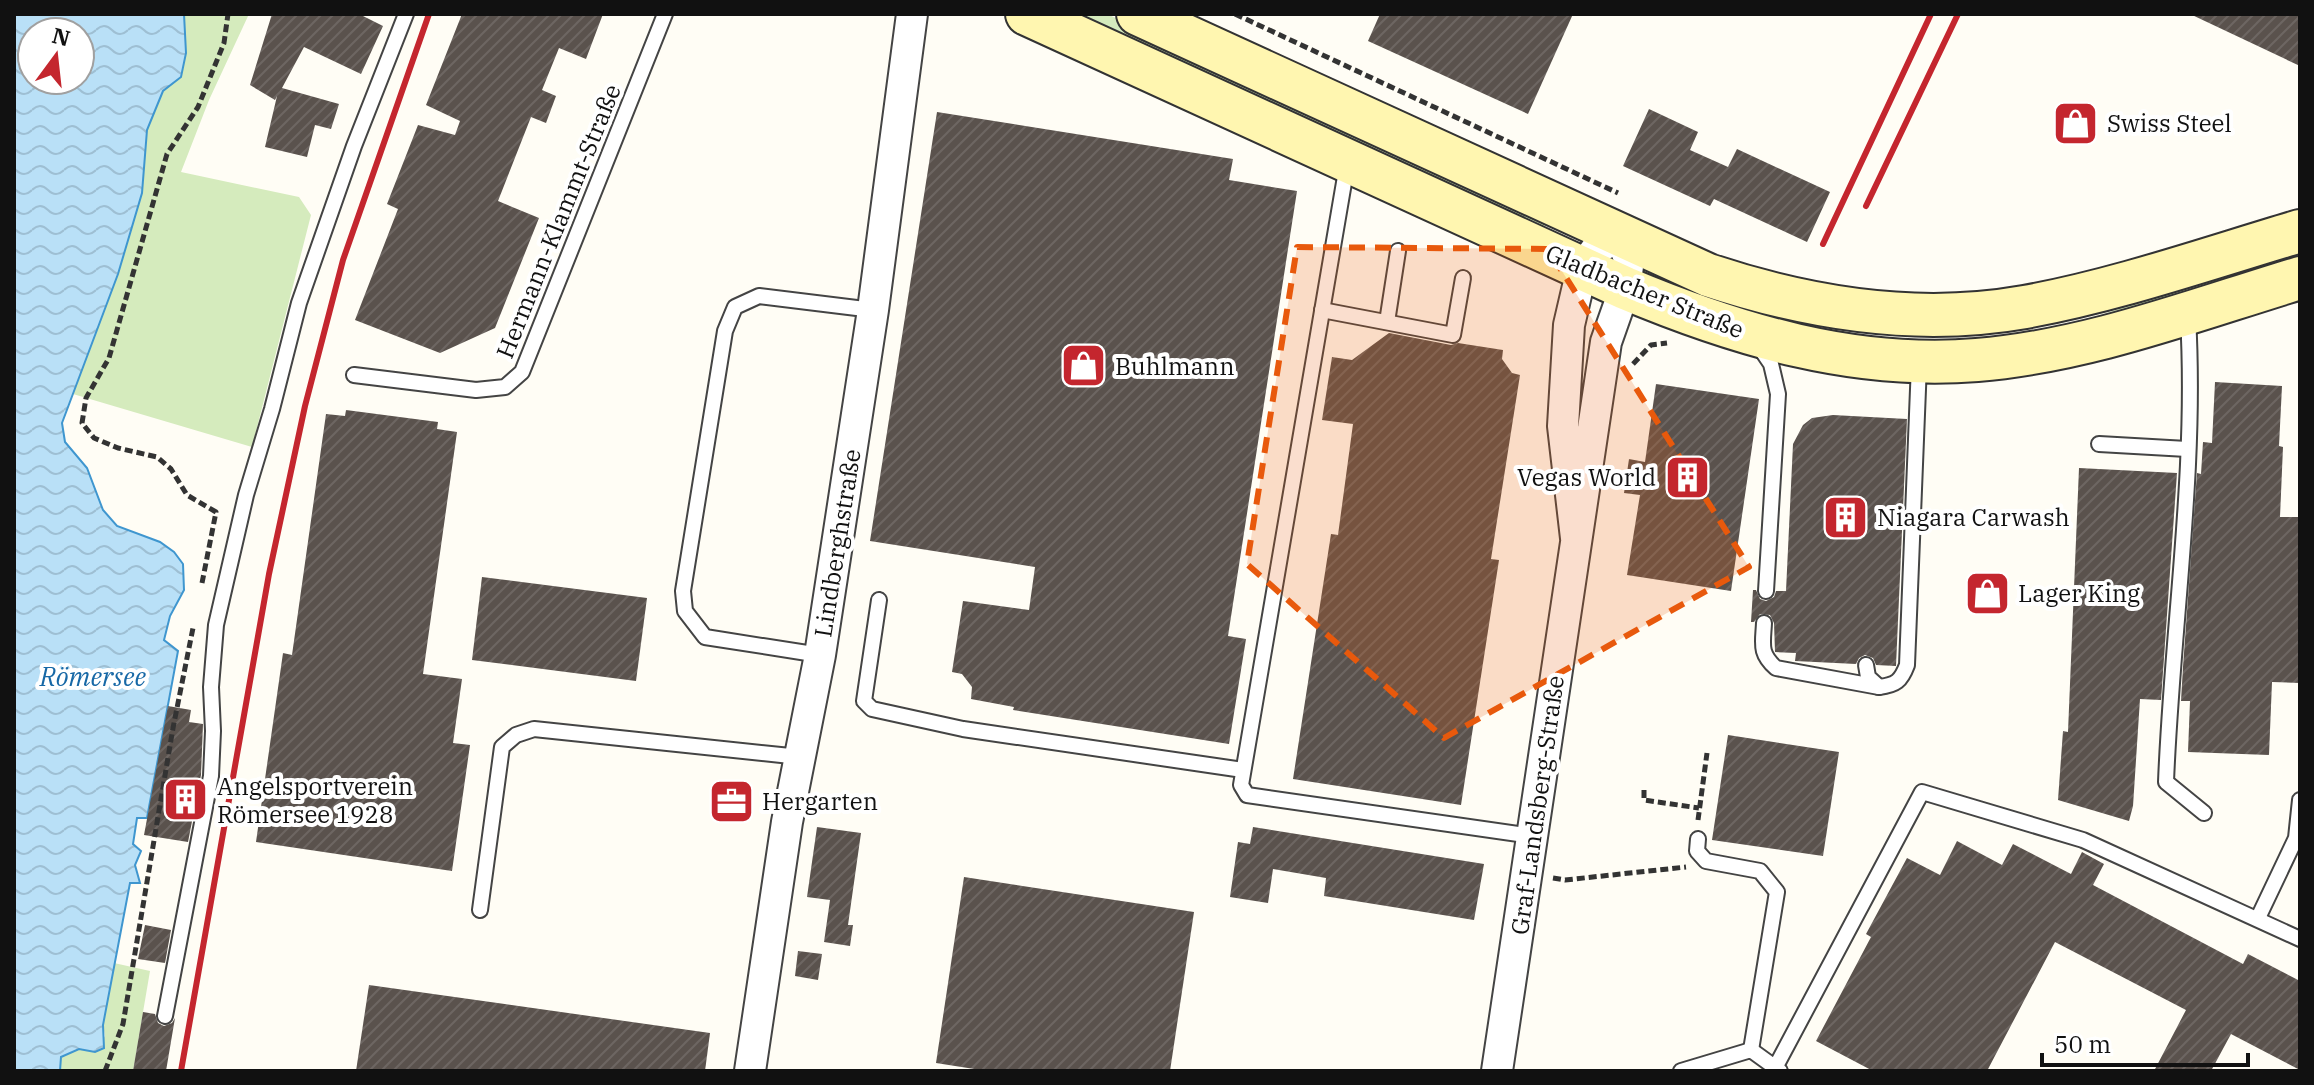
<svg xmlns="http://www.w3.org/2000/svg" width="2314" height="1085" font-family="'IBM Plex Serif',serif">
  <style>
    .grass { fill: #d5ebbd }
    .water { fill: url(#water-waves); stroke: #3f96cf; stroke-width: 2; fill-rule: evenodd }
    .building { fill: url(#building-hatch) }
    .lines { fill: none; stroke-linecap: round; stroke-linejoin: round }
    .service-casing { stroke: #444; stroke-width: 18 }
    .minor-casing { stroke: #444; stroke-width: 34 }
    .secondary-casing { stroke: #333; stroke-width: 46 }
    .path { stroke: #333; stroke-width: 5; stroke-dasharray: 8 4; stroke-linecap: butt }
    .service { stroke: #fff; stroke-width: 14 }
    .minor { stroke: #fff; stroke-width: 30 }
    .secondary { stroke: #fff6b0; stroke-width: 42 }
    .rail { stroke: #c4262e; stroke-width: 6 }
    .marked { fill: #e8590c; fill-opacity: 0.2; stroke: #e8590c; stroke-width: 6; stroke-dasharray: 16 10; stroke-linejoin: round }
    .labels { text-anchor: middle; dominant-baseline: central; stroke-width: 8; stroke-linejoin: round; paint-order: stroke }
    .poi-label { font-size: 24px; fill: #111; stroke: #fff; text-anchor: start }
    .street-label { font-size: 24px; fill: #111; stroke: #fff }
    .water-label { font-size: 26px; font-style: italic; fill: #1768a6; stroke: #fff }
  </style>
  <defs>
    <pattern id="water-waves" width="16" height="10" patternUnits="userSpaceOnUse" patternTransform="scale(2)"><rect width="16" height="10" fill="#b9e0f7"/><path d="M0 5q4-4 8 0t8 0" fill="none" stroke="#9ebfd3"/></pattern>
    <pattern id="building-hatch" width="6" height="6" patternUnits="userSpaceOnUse" patternTransform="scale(2)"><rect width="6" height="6" fill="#5a524d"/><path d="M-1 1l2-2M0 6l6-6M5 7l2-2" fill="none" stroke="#6d6662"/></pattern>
  </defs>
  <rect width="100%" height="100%" fill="#fffdf5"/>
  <g class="grass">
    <path d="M184,14H249L209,100L181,172L299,197L311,215L252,447L73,394L118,274L142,193L147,130L163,91L181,77L186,53Z"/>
    <path d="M1067,14H1107L1548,218L1541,233Z"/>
    <path d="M2300,247V265L2018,339L1859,343L1751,315C1787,322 1822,331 1858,336C1927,346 2002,340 2070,324C2125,310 2176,285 2230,267C2253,259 2277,253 2300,247Z"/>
    <path d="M114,963L150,971L133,1071H60L61,1057L79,1049L95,1052L105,1036L103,1025Z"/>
  </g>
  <path class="water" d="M14,14H184L186,53L181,77L163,91L147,130L142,193L118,274L62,423L65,442L87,468L103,510L117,526L160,542L174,552L183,564L184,590L170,616L164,640L178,651L147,818H137L133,844L141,851L135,865L140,883H130L103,1025L104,1048L95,1052L79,1049L61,1057L60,1071H14ZM32,32H80V80H32Z"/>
  <g class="building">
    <path d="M272,14H359L383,26L361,74L304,47L282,88L339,104L331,129L315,125L307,157L265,147L277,96L275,100L250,85Z"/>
    <path d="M462,14H603L586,59L559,48L542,90L556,96L546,123L531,117L498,201L539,218L495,328L440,353L355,320L398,209L387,204L418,125L455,135L460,121L426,105Z"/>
    <path d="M1380,14H1573L1528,114L1368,41Z"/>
    <path d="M2190,14H2300V66Z"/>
    <path d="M1649,109L1698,132L1690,150L1728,167L1737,149L1830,192L1807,242L1714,199L1710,206L1623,166Z"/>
    <path d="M937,112L1233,159L1229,180L1297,191L1228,636L1246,639L1229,744L1013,710L1014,707L971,699L972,687L962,674L952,672L963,601L1029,610L1035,567L870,541Z"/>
    <path d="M1389,333L1451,345L1458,343L1503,350L1502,359L1512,373L1520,375L1491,559L1499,560L1461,805L1293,779L1331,534L1338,535L1353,424L1322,420L1332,357L1352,360Z"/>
    <path d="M2215,382L2282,386L2279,446L2283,447L2280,517H2300V683L2272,682L2269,755L2188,752L2190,701H2181L2183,667L2197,473L2201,474L2203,442L2212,443Z"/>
    <path d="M1656,384L1759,399L1731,591L1627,575L1640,495L1624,493L1629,459L1645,462Z"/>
    <path d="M346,410L438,422L437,429L457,432L423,674L462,679L453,743L470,745L452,871L256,842L283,653L292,655L326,414L345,416Z"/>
    <path d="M1833,415L1907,419L1896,666L1876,665L1873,658L1865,655L1859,658L1856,664L1795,661L1796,653L1775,652L1774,623L1770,615L1760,614L1754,622H1751L1753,590H1756L1760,599L1766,601L1774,597L1776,591H1786L1793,444L1803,425L1812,418Z"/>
    <path d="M2079,468L2177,473L2161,700L2140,699L2133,806L2129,821L2058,800L2063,731L2068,732Z"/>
    <path d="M482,577L647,598L636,681L472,660Z"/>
    <path d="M168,706L191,710L189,722L203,724L201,775L188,842L144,835Z"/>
    <path d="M1728,735L1839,752L1823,856L1712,840Z"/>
    <path d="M817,827L861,833L848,925H853L850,946L824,942L830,900L807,897Z"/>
    <path d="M1253,827L1484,864L1474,920L1324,896L1326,878L1273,869L1268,903L1230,897L1238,842L1250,844Z"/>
    <path d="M1957,841L2002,865L2013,844L2071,874L2082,852L2104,864L2093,885L2243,964L2248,954L2300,981V1070L2231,1034L2211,1071H2154L2186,1010L2055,942L1987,1071H1873L1816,1041L1871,937L1866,934L1907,858L1940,875Z"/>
    <path d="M964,877L1194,912L1170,1071H987L936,1063Z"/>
    <path d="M145,925L171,930L165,963L138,959Z"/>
    <path d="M798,951L822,954L818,980L795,976Z"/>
    <path d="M369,985L710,1033L705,1071H356Z"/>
    <path d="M143,1012L155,1014L158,1023L164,1026L172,1023L175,1018L166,1071H133Z"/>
  </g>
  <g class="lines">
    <defs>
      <g id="service">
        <path d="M1347,165L1241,785L1247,795L1532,836"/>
        <path d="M1322,310L1453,335L1463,278"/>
        <path d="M2188,317C2197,472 2172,627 2166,782L2204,813"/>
        <path d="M1387,322L1398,251"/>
        <path d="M1758,345L1771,364L1778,394L1766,591"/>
        <path d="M354,375L476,390L505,387L522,372L665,14"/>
        <path d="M2099,444L2187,449"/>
        <path d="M879,600L864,701L872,709L963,729L1243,770"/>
        <path d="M1764,623C1763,644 1759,653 1776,668L1879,687C1896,685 1901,681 1907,665L1919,364"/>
        <path d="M820,655L705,637L685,611L683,591L725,331L735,307L759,296L873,310"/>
        <path d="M1866,665L1868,677L1879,687"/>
        <path d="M1698,839L1697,851L1706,861L1760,871L1777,892L1751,1050"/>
        <path d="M480,910L502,747L516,735L534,729L800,757"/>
        <path d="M2258,918L2296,838L2300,800"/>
        <path d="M165,1016L211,776L213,731L211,687L216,625L246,495L272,409L299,303L354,146L406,14"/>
        <path d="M1775,1068L1922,792L2083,840L2300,939"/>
        <path d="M1681,1071L1751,1050L1780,1071"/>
      </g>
      <g id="minor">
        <path d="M750,1071L787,822L820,655L873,310L912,14"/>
        <path d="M1497,1071L1606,342L1625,288L1629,259L1621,236L1597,248L1582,269L1569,325L1563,426L1576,538"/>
      </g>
      <g id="secondary">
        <path d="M1027,14L1625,288C1737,335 1854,370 1977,360C2088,351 2194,310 2300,278"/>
        <path d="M1138,14L1708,275C1810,309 1918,326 2025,307C2118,290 2209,258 2300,231"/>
      </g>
    </defs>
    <use href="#service" class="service-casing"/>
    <use href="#minor" class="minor-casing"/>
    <use href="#secondary" class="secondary-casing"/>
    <g class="path">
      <path d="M1235,14L1618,193"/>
      <path d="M1633,364L1651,345L1667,343"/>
      <path d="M202,583L216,512L187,495L171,469L157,457L118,448L94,438L82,423L86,398L109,358L167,154L198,107L224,43L228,14"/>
      <path d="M1644,790V800L1699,808"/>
      <path d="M1698,820L1707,753"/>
      <path d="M1553,878L1565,880L1686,867"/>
      <path d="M105,1071L123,1024L173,728L193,628"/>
    </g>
    <use href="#service" class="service"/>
    <use href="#minor" class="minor"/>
    <use href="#secondary" class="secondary"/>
    <g class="rail">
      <path d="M1866,206L1958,14"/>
      <path d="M1823,244L1931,14"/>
      <path d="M181,1071L269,574L305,406L343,260L429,14"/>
    </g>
  </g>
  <path class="marked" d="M1297,247L1548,249L1749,567L1444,738L1247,564Z"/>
  <defs>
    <symbol id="shop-square" viewBox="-11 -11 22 22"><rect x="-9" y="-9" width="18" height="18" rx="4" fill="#c4262e" stroke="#fff"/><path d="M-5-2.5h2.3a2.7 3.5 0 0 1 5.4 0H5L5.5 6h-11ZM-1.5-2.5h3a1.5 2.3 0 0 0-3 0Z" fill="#fff"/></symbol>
    <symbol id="building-square" viewBox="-11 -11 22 22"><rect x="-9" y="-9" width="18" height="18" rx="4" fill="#c4262e" stroke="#fff"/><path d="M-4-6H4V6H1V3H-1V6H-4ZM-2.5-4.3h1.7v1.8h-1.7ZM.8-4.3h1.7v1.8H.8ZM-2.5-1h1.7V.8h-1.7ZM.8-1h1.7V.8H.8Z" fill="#fff"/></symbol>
    <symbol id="office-square" viewBox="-11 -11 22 22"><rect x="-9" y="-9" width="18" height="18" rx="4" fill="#c4262e" stroke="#fff"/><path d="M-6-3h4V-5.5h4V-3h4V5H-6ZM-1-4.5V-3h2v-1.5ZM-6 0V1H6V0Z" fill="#fff"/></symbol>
  </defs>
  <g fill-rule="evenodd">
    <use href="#shop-square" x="2050" y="98" width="51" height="51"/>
    <use href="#shop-square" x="1058" y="340" width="51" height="51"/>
    <use href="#building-square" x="1662" y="452" width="51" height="51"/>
    <use href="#building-square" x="1820" y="492" width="51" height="51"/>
    <use href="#shop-square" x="1962" y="568" width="51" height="51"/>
    <use href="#building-square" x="160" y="774" width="51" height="51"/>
    <use href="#office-square" x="706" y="776" width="51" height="51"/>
  </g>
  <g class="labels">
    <g class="poi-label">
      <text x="2107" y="123">Swiss Steel</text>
      <text x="1115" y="366">Buhlmann</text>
      <text x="1656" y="477" text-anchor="end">Vegas World</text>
      <text x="1877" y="517">Niagara Carwash</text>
      <text x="2018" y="593">Lager King</text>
      <text x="217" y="786">Angelsportverein<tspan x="217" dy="28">Römersee 1928</tspan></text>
      <text x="762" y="801">Hergarten</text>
    </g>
    <g class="street-label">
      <text transform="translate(558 221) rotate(-68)">Hermann-Klammt-Straße</text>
      <text transform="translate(1645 291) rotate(22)">Gladbacher Straße</text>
      <text transform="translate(837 543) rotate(-81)">Lindberghstraße</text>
      <text transform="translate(1537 805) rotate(-82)">Graf-Landsberg-Straße</text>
    </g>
    <g class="water-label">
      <text x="93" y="676">Römersee</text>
    </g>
  </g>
  <rect width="2314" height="1085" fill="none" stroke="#111111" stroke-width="32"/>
  <g transform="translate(56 56) rotate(15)"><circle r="38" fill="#ffffff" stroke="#a0a0a0" stroke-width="2"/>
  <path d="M0-6L14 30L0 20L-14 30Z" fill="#c4262e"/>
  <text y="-12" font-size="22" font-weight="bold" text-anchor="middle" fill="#111111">N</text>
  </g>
  <path d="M2042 1053v12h206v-12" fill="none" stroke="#111111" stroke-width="4"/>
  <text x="2054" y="1053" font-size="24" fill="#111111" stroke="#ffffff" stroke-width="6" paint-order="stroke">50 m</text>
</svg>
